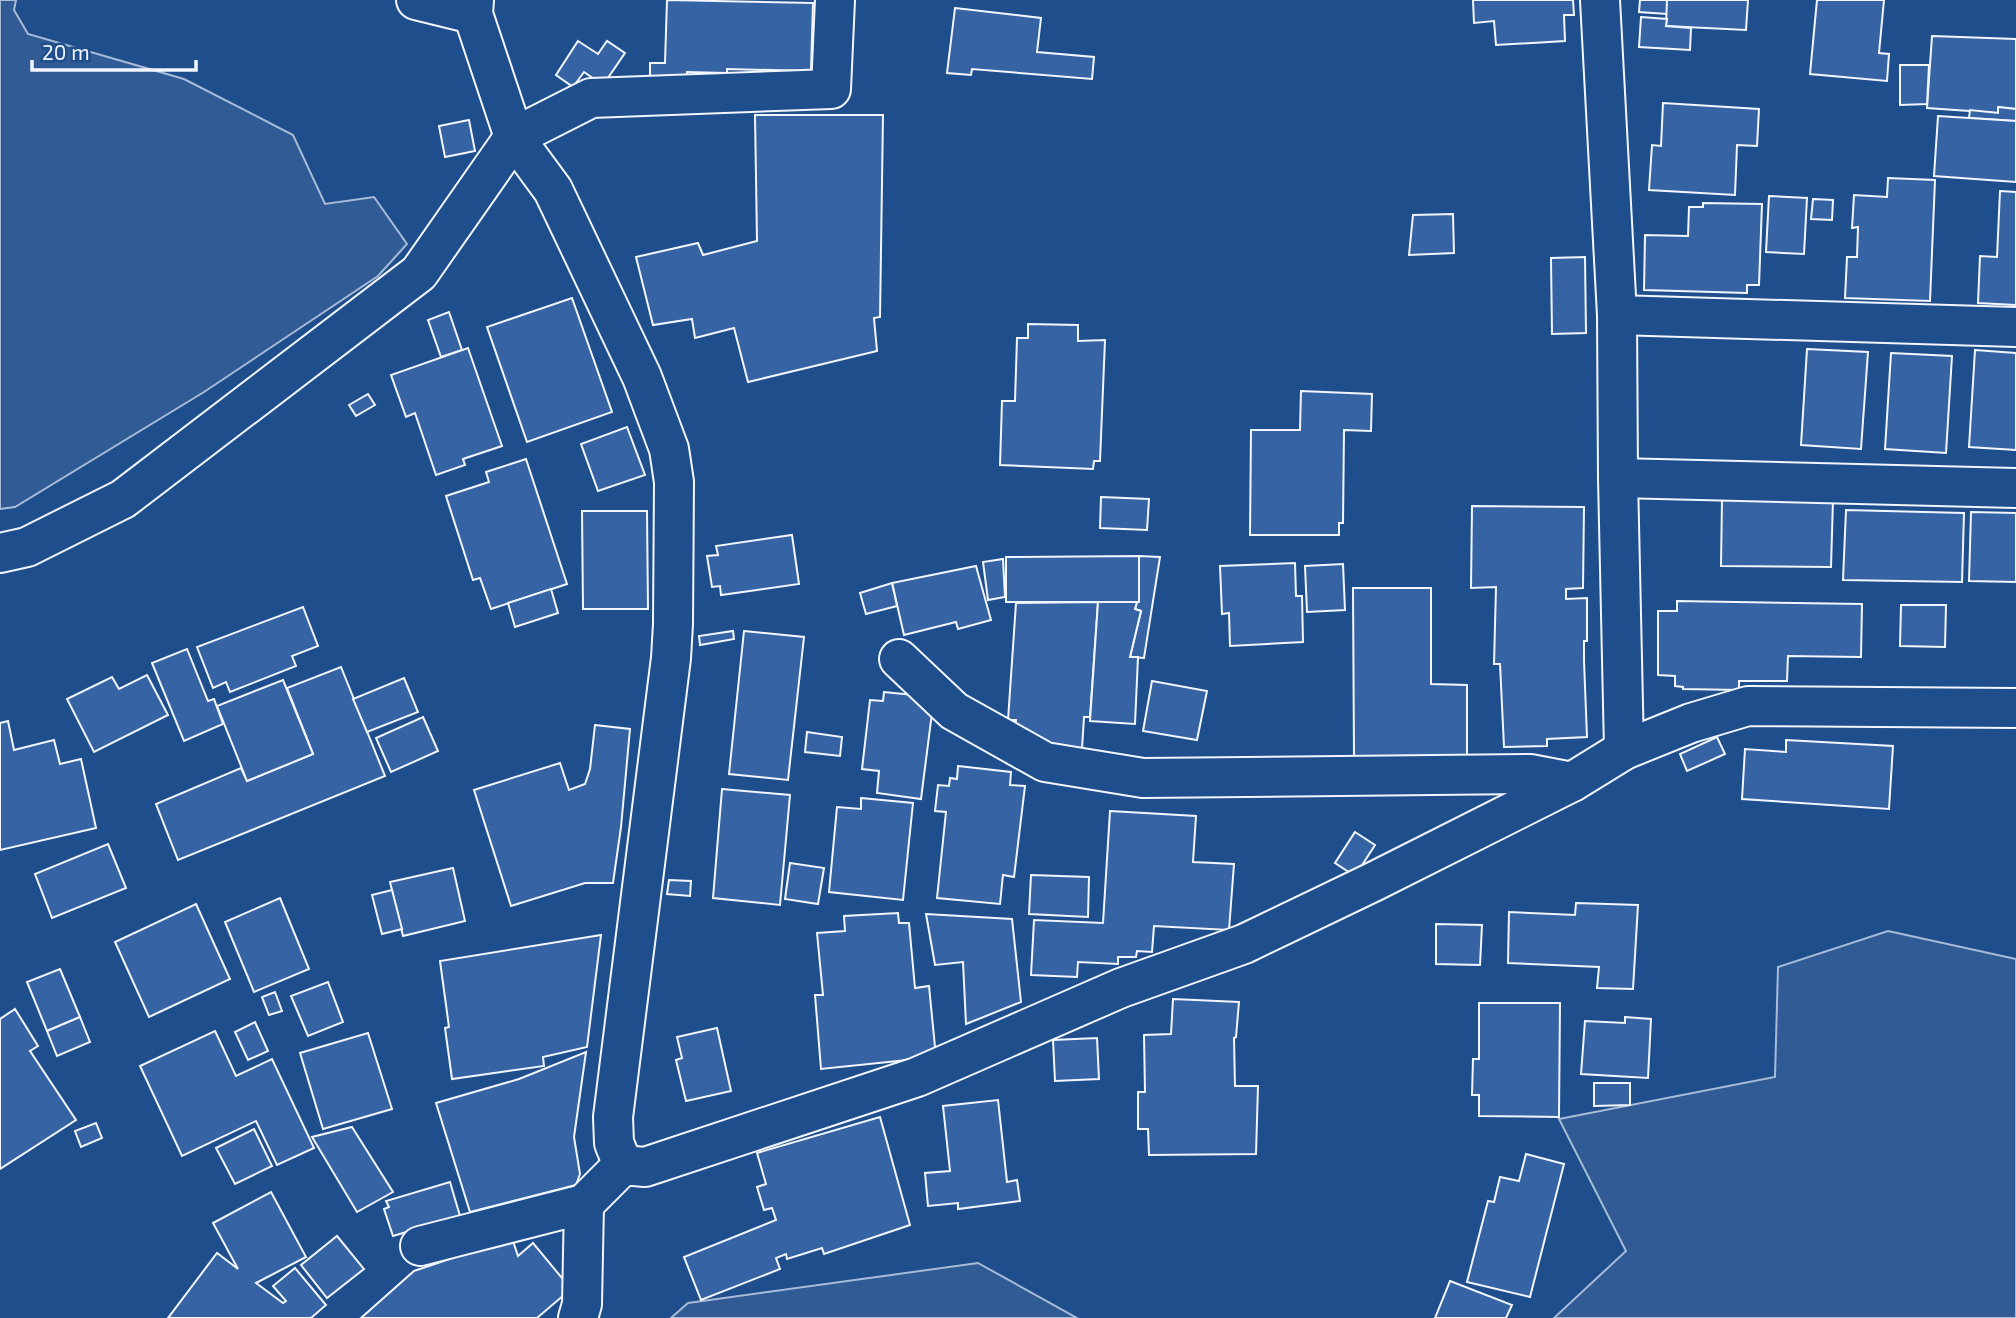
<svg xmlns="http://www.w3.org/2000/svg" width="2016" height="1318" font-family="'Exo 2',sans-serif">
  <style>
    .built { fill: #305b95; stroke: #a8bbd7; stroke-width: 2 }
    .building { fill: #3563a3; stroke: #f2f6ff; stroke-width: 2 }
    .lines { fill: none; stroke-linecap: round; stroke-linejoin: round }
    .minor-casing { stroke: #f2f6ff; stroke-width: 42 }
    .minor { stroke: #1f4e8c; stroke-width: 38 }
  </style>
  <rect width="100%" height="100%" fill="#1f4e8c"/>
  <g class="built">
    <path d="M0,0H16L14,10L28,34L184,79L293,135L325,204L374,197L407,244L378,276L204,392L15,507L0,509Z"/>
    <path d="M1888,931L2016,959V1318H1554L1626,1251L1559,1119L1775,1077L1778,967Z"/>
    <path d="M978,1263L1077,1318H671L688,1303Z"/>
  </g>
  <g class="building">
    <path d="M667,0L813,3L811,71L727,69V73L687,72V81L650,80V63H665Z"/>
    <path d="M1473,0H1573L1574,15H1564L1565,41L1496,45L1494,21L1474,23Z"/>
    <path d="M1640,0H1667V14L1639,12Z"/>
    <path d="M1667,0H1748L1746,30L1666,26Z"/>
    <path d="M1817,0H1884L1879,53L1889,54L1887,81L1810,74Z"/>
    <path d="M955,8L1041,18L1037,52L1094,57L1092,79L972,69L971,75L947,73Z"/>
    <path d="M1641,17L1667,19L1666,26L1691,28L1690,50L1639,47Z"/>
    <path d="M1932,36L2016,39V109L1998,107V113L1927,108Z"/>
    <path d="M578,41L598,54L607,41L625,53L603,85L584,72L573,87L556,75Z"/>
    <path d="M1900,65H1929L1927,104L1900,105Z"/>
    <path d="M1663,103L1759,109L1757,146L1737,145L1735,195L1649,190L1652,145L1661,146Z"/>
    <path d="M1998,107L2016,109V121L1969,118L1970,110L1998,113Z"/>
    <path d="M755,115H883L880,317L874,318L877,351L748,382L734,328L695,338L692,319L653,325L636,257L698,243L703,255L757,241Z"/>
    <path d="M1938,116L2016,121V182L1934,176Z"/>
    <path d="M469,120L475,151L445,157L439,126Z"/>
    <path d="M1888,178L1935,180L1930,301L1845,298L1847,257H1857L1858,227L1852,228L1854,195L1887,197Z"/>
    <path d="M2000,191L2016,192V305L1978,303L1980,256L1997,257Z"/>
    <path d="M1769,196L1807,198L1804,254L1766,252Z"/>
    <path d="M1813,199L1833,200L1832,220L1811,219Z"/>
    <path d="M1703,203L1762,204L1759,285H1747V293L1644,290L1645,235L1688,236L1689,207H1703Z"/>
    <path d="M1453,214L1454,253L1409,255L1413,215Z"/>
    <path d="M1585,257L1586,333L1552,334L1551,258Z"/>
    <path d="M572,298L612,412L527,442L487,327Z"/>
    <path d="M449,312L462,350L441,357L428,320Z"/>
    <path d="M1028,324L1078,325V341L1105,340L1100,461H1094L1093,469L1000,465L1002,401H1015L1017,338H1028Z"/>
    <path d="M468,348L502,446L463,459L465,465L436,475L415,413L406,417L391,375Z"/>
    <path d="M1807,349L1868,352L1861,449L1801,445Z"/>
    <path d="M1975,350L2016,353V450L1969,447Z"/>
    <path d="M1891,353L1952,356L1946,453L1885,449Z"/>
    <path d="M1301,391L1372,394L1371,431L1344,430L1343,523H1339V535H1250L1251,430H1300Z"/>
    <path d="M368,394L375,405L356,416L349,405Z"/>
    <path d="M627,427L645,475L598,491L581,444Z"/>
    <path d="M526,459L567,584L491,609L480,578L473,580L446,496L489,482L486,472Z"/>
    <path d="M1101,497L1149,499L1147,530L1100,528Z"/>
    <path d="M1722,499L1833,500L1831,567L1721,566Z"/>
    <path d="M1472,506L1584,507L1583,588L1566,589V599L1587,598V641H1584V661L1587,737L1547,739V746L1504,747L1500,664H1494L1496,587L1471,588Z"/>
    <path d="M1846,510L1964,513L1962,582L1843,580Z"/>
    <path d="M582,511H647L648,609H583Z"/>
    <path d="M1971,512L2016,513V582L1969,581Z"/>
    <path d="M792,535L799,584L721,595L720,586L712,587L707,556L718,555L716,546Z"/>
    <path d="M1139,556L1160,557L1144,658L1130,657L1141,611L1135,609L1137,602H1139Z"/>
    <path d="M1139,556V602H1006V557Z"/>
    <path d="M1003,559L1005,597L988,600L983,562Z"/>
    <path d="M1295,563L1296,596H1302L1303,642L1230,646L1229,613L1222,614L1220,566Z"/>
    <path d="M1343,564L1345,610L1307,612L1305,566Z"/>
    <path d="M976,566L991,620L958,629L956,622L904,635L892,583Z"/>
    <path d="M892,583L897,606L866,614L860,593Z"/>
    <path d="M1353,588H1431V684L1467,685V757L1354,758Z"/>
    <path d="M551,589L558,613L515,627L508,603Z"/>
    <path d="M1677,601L1862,604L1861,657L1788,656L1787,681H1739V690L1683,689V687L1675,686V676L1658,675V611H1677Z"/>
    <path d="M1098,602L1090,717H1084L1082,749L1035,746L1015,733L1016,720H1008L1016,603Z"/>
    <path d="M1098,602H1137L1135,609L1141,611L1130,657H1138L1135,724L1090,721Z"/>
    <path d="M1901,605H1946L1945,647L1900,646Z"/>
    <path d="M303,607L318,646L292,656L296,666L230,692L226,682L213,688L197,647Z"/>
    <path d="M733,631L734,639L700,645L699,636Z"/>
    <path d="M744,631L804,637L788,780L729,774Z"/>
    <path d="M187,649L208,701L214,699L223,724L184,741L152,663Z"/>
    <path d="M341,667L385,776L178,860L156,804L241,768L247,781L313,754L287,688Z"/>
    <path d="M147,675L168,715L94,752L67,699L112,677L119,689Z"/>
    <path d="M404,678L418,712L367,732L353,699Z"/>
    <path d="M283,680L313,754L247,781L217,706Z"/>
    <path d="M1152,681L1207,691L1197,740L1143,731Z"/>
    <path d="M884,692L923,696L933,705L921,799L877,793L879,771L862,769L870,700L883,701Z"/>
    <path d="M423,717L438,751L391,772L376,738Z"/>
    <path d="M8,721L14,750L54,740L60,764L81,759L96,828L0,850V723Z"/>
    <path d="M595,725L630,729L621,827L613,883H585L511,906L474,790L560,763L569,790L585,784L590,769Z"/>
    <path d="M807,732L842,737L840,756L805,752Z"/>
    <path d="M1717,737L1725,754L1687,771L1680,754Z"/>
    <path d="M1786,740L1893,746L1889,809L1742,799L1745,749L1786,752Z"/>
    <path d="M958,766L1011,772L1010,785L1025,786L1014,877L1003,875L1000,904L937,898L946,812L935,811L938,785L949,786L950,778L957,779Z"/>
    <path d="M722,789L790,795L780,905L713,898Z"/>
    <path d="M861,798L913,803L903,900L829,892L837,807L861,809Z"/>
    <path d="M1110,811L1196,816L1193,862L1234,864L1229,930L1154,926L1152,952L1137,951L1136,957H1118V964L1078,962L1077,977L1031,975L1034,920L1103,923Z"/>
    <path d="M1355,832L1375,845L1355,876L1335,863Z"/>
    <path d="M108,844L126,888L52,918L35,874Z"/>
    <path d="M790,863L824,868L818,904L785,899Z"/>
    <path d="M453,868L465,921L403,936L390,882Z"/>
    <path d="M1031,875L1089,877L1088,917L1029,914Z"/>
    <path d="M669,880L691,881L690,896L667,894Z"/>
    <path d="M392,890L402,929L382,934L372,895Z"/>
    <path d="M280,898L309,969L254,992L225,922Z"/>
    <path d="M1576,903L1638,905L1633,989L1597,988L1599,967L1508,963L1509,912L1575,915Z"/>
    <path d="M196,904L230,979L149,1017L115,942Z"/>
    <path d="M898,913L899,923H909L915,988L929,986L936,1057L821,1069L815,995H823L817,933L845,931L844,916Z"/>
    <path d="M926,914L1012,919L1021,1002L966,1024L963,962L935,965Z"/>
    <path d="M1436,924L1482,925L1480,965L1436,964Z"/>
    <path d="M601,935L587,1047L543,1057L544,1066L452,1079L445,1028L449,1027L440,961Z"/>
    <path d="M60,969L80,1017L47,1031L27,982Z"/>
    <path d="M328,982L343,1022L308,1036L291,996Z"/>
    <path d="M275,992L282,1011L269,1015L262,997Z"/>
    <path d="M1173,999L1239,1002L1236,1037L1234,1038L1235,1086H1258L1256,1154L1149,1155L1148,1129H1138V1092H1145L1144,1035L1171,1034Z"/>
    <path d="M1479,1003H1560L1559,1117L1479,1116V1095H1472L1473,1059H1479Z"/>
    <path d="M15,1009L38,1046L30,1051L76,1120L0,1169V1019Z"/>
    <path d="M80,1017L90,1042L57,1056L47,1031Z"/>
    <path d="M1625,1017L1651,1019L1648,1078L1581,1074L1585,1021L1625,1023Z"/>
    <path d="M255,1022L268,1051L248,1060L235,1032Z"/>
    <path d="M717,1028L731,1091L686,1101L676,1060L682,1058L677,1037Z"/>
    <path d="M215,1031L236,1076L272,1059L314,1148L277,1165L256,1121L182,1156L140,1066Z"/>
    <path d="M368,1033L392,1109L323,1129L300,1053Z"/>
    <path d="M1097,1038L1099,1079L1055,1081L1053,1040Z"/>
    <path d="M586,1052L574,1137L580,1174L576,1185L470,1212L436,1103L519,1079Z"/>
    <path d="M1594,1083H1630V1105L1594,1106Z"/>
    <path d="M998,1100L1007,1182L1017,1180L1020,1201L958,1209V1203L928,1206L925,1173L950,1171L943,1106Z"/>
    <path d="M880,1117L910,1225L824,1254L822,1248L787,1259L786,1254L776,1258L780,1269L701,1300L684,1257L776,1220L772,1208L764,1210L757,1187L766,1184L757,1153Z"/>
    <path d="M96,1123L102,1138L81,1147L75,1131Z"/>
    <path d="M352,1127L393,1192L357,1212L312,1137Z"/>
    <path d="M254,1129L272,1166L235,1184L216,1148Z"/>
    <path d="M1526,1154L1564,1164L1530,1297L1467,1282L1488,1201L1494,1202L1500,1177L1519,1181Z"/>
    <path d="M450,1182L460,1216L393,1236L384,1209L389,1207L386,1201Z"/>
    <path d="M271,1192L306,1257L256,1283L283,1303L286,1301L273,1286L295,1268L326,1305L311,1318H168L217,1253L238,1269L213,1223Z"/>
    <path d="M337,1236L364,1269L327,1298L301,1265Z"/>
    <path d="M512,1238L518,1256L533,1243L571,1289L537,1318H361L414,1271Z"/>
    <path d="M1450,1281L1512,1305L1506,1318H1435Z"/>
  </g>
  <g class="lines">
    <defs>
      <g id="minor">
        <path d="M416,0L473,14"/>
        <path d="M474,0L473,14L514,137L553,190L642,377L669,449L674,482L673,624L671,658L613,1117L614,1143L623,1165"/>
        <path d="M1600,0L1617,315L1618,478L1624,750"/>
        <path d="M1617,315L2016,327"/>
        <path d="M1618,478L2016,488"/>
        <path d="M0,553L27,547L123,499L419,273L514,137L591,98L831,89L835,0"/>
        <path d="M899,659L954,711L1045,762L1143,778L1530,774L1572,782L1624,750L1691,723L1748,706L2016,708"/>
        <path d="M420,1246L584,1204L623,1165L645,1167L917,1077L1121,988L1244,944L1373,882L1572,782"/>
        <path d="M578,1318L582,1304L584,1204"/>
      </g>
    </defs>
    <use href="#minor" class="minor-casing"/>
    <use href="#minor" class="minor"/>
  </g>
  <path d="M32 60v10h164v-10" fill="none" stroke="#f2f6ff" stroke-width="3.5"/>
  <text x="42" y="60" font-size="21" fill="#f2f6ff" stroke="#1f4e8c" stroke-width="5" paint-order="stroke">20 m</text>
</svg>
